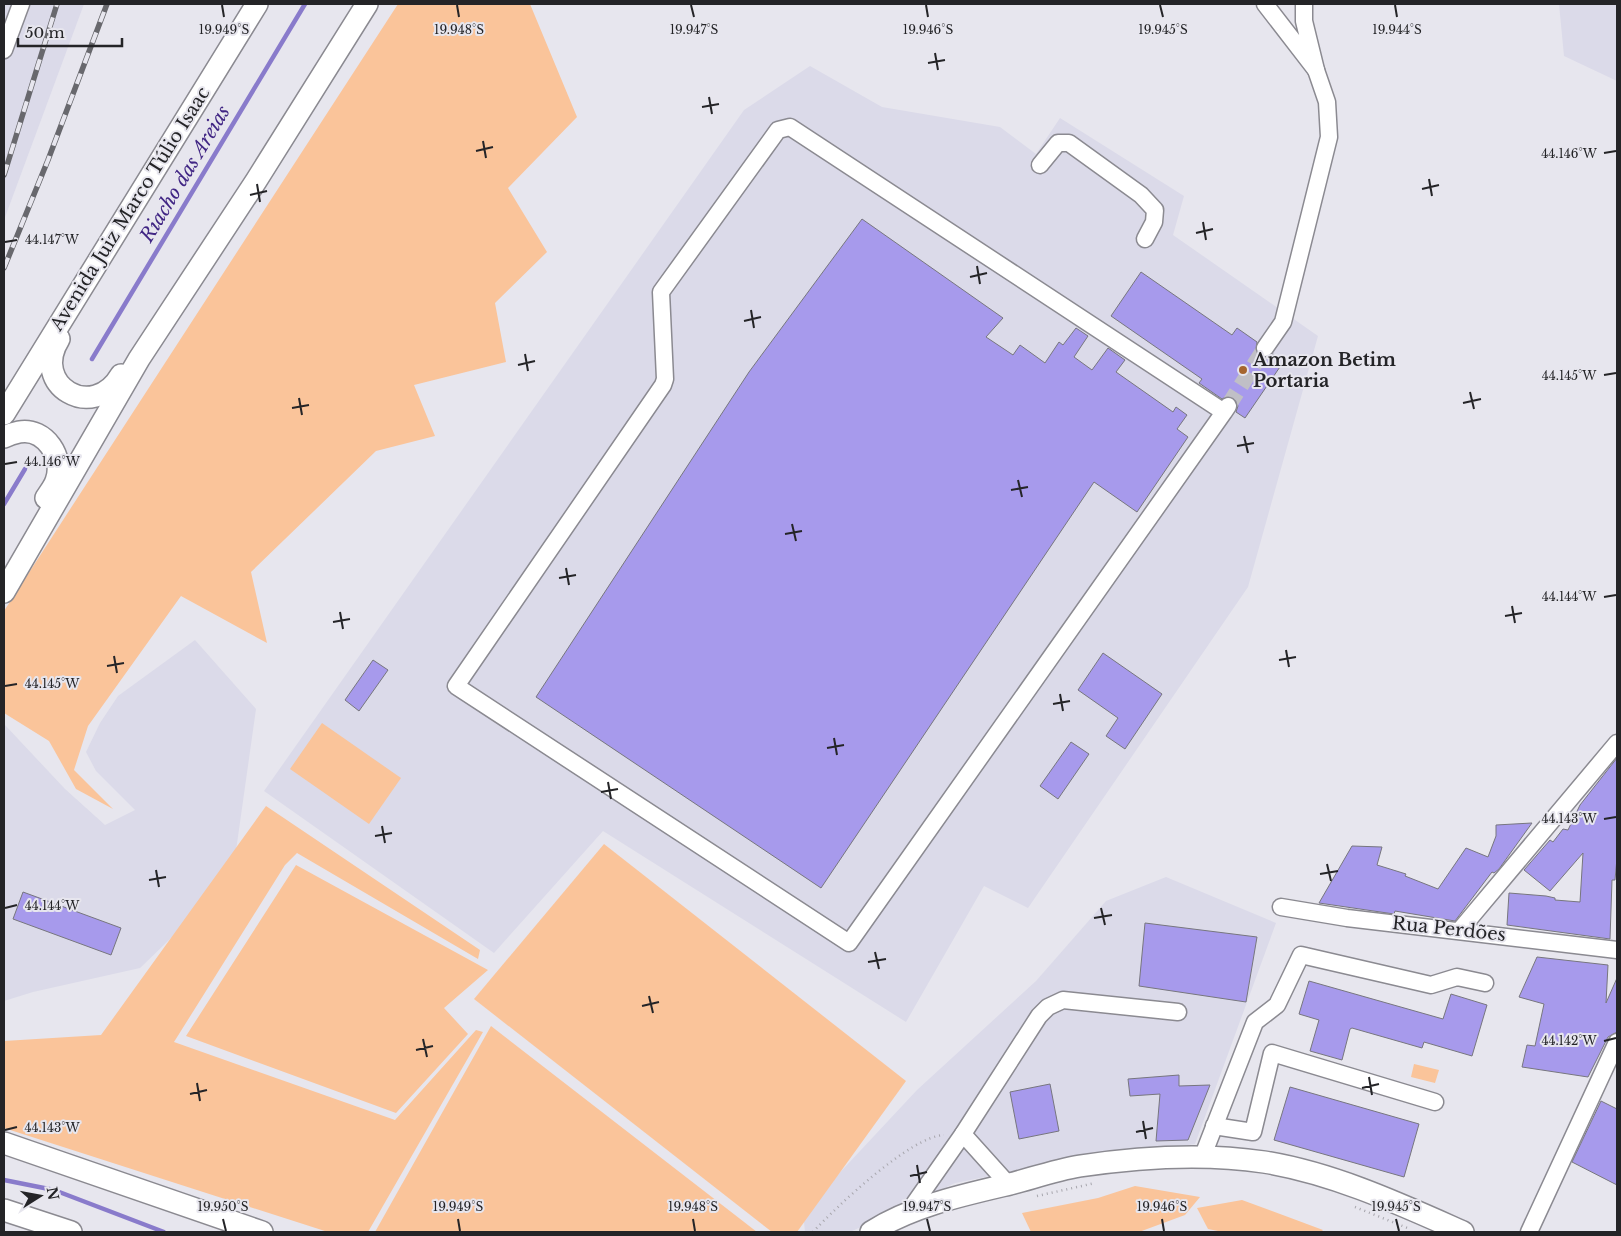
<svg xmlns="http://www.w3.org/2000/svg" width="1621" height="1236" font-family="'Libre Baskerville',serif">
  <style>
    .built { fill: #dbdae9 }
    .green { fill: #fac49a }
    .lines { fill: none; stroke-linecap: round; stroke-linejoin: round }
    .stream { stroke: #897bcb; stroke-width: 4.5 }
    .building { fill: #a79aec; stroke: #77767e }
    .minor-tunnel { stroke: #c0bfc6; stroke-width: 16; stroke-dasharray: 16 8; stroke-linecap: butt }
    .minor-casing { stroke: #8b8a91; stroke-width: 19 }
    .major-casing { stroke: #8b8a91; stroke-width: 24 }
    .path { stroke: #a7a6ad; stroke-width: 2.5; stroke-dasharray: 1 4; stroke-linecap: butt }
    .minor { stroke: #fff; stroke-width: 16 }
    .major { stroke: #fff; stroke-width: 21 }
    .rail-casing { stroke: #68686d; stroke-width: 5.5 }
    .rail { stroke: #e7e6ee; stroke-width: 4; stroke-dasharray: 11; stroke-linecap: butt }
    .ticks { fill: none; stroke: #242427; stroke-width: 2 }
    .poi-dot { fill: #a6652f; stroke: #e7e6ee; stroke-width: 2 }
    .labels { text-anchor: middle; dominant-baseline: central; stroke-width: 4; stroke-linejoin: round; paint-order: stroke }
    .street-label { font-size: 18px; fill: #242427; stroke: #e7e6ee }
    .poi-label { font-size: 18px; font-weight: bold; fill: #242427; stroke: #e7e6ee; text-anchor: start }
    .water-label { font-size: 19px; font-style: italic; fill: #412684; stroke: #e7e6ee }
    .ticks-label { font-size: 12px; text-anchor: middle; fill: #242427; stroke: #e7e6ee; stroke-width: 4; stroke-linejoin: round; paint-order: stroke }
  </style>
  <rect width="100%" height="100%" fill="#e7e6ee"/>
  <g class="built">
    <path d="M4,4H84L4,220Z"/>
    <path d="M1559,4H1617V81L1564,56Z"/>
    <path d="M810,66L882,107L1000,127L1036,154L1060,118L1184,196L1173,235L1318,336L1248,587L1028,908L984,886L906,1022L603,831L494,953L264,791L744,110Z"/>
    <path d="M195,640L256,709L232,879L140,968L33,992L4,1001V724L65,789L105,825L135,810L96,771L86,752L100,723L118,696Z"/>
    <path d="M1166,877L1276,923L1195,1144L1061,1162L955,1183L850,1232H805L803,1212L917,1090L1036,981L1106,901Z"/>
  </g>
  <g class="green">
    <path d="M398,4H530L577,117L508,188L547,252L495,303L506,362L414,385L435,436L376,451L251,572L267,643L181,596L88,726L74,770L113,809L76,789L49,741L4,713V611Z"/>
    <path d="M322,723L401,778L369,824L290,769Z"/>
    <path d="M266,806L480,950L478,959L297,853L285,865L174,1042L395,1120L476,1030L483,1032L368,1232H328L4,1128V1041L101,1035Z"/>
    <path d="M604,844L906,1081L797,1232H772L474,999Z"/>
    <path d="M296,865L488,970L444,1008L468,1034L396,1113L186,1036Z"/>
    <path d="M491,1026L757,1232H375Z"/>
    <path d="M1414,1064L1439,1070L1435,1083L1411,1077Z"/>
    <path d="M1135,1186L1200,1197L1185,1215L1139,1232H1031L1022,1213L1098,1198Z"/>
    <path d="M1242,1200L1323,1230L1321,1232H1223L1208,1229L1197,1208Z"/>
  </g>
  <g class="lines">
    <g class="stream">
      <path d="M92,359L305,4"/>
      <path d="M4,504L25,469"/>
      <path d="M4,1180L54,1190L164,1232"/>
    </g>
  </g>
  <g class="building">
    <path d="M862,219L1003,318L986,337L1013,355L1020,345L1045,363L1059,342L1063,345L1076,328L1088,336L1074,357L1092,370L1108,348L1125,360L1116,372L1173,412L1176,407L1187,415L1177,429L1188,437L1137,512L1094,482L821,888L536,697L749,372Z"/>
    <path d="M1141,272L1232,335L1237,328L1257,342L1256,352L1260,356L1269,357L1273,354L1284,361L1245,418L1236,412L1238,406L1234,398L1228,396L1222,399L1199,383L1202,379L1111,316Z"/>
    <path d="M1103,653L1162,694L1125,749L1106,736L1118,718L1078,690Z"/>
    <path d="M373,660L388,670L359,711L345,700Z"/>
    <path d="M1071,742L1089,754L1058,799L1040,786Z"/>
    <path d="M1617,758V858L1615,880H1612L1610,939L1507,925L1509,893L1546,896L1555,898V900L1580,902L1583,853L1550,891L1524,870L1550,840L1553,842L1563,829L1568,830L1580,805Z"/>
    <path d="M1532,823L1499,869L1494,873L1492,872L1455,921L1395,911L1394,914L1319,903L1352,846L1382,847L1377,865L1406,874L1405,876L1438,889L1466,848L1488,857L1496,836V825Z"/>
    <path d="M23,892L121,928L111,955L13,919Z"/>
    <path d="M1145,923L1257,937L1246,1002L1139,986Z"/>
    <path d="M1537,957L1608,965L1606,1003L1617,978V1032L1608,1037L1588,1077L1522,1067L1527,1045L1535,1046L1544,1004L1519,997Z"/>
    <path d="M1309,981L1443,1019L1451,994L1487,1005L1472,1056L1424,1042L1422,1048L1352,1028L1350,1029L1342,1060L1310,1051L1319,1020L1299,1014Z"/>
    <path d="M1179,1075V1086L1210,1085L1188,1140L1156,1141L1160,1094L1130,1096L1128,1079Z"/>
    <path d="M1050,1084L1059,1131L1019,1139L1010,1092Z"/>
    <path d="M1290,1087L1419,1124L1404,1177L1274,1140Z"/>
    <path d="M1601,1101L1617,1109V1185L1572,1162Z"/>
  </g>
  <g class="lines">
    <path class="minor-tunnel" d="M1228,406L1265,348"/>
    <defs>
      <g id="minor">
        <path d="M1265,4L1316,70L1304,21V4"/>
        <path d="M4,50L21,4"/>
        <path d="M1040,165L1058,143H1069L1141,195L1155,210L1154,222L1145,239"/>
        <path d="M1265,348L1283,322L1329,137L1327,102L1316,70"/>
        <path d="M1224,412L790,127L778,130L661,292L665,379L663,385L456,686L849,943L1224,412L1228,406"/>
        <path d="M1281,907L1347,918L1617,950"/>
        <path d="M1460,930L1617,743"/>
        <path d="M1214,1126L1253,1132L1272,1053L1435,1102"/>
        <path d="M963,1134L1008,1184"/>
        <path d="M1202,1158L1255,1022L1277,1005L1301,955L1431,985L1457,977L1485,983"/>
        <path d="M907,1214L963,1134L1039,1016L1048,1007L1063,1000L1178,1012"/>
        <path d="M1529,1232L1617,1042"/>
      </g>
      <g id="major">
        <path d="M59,339C30,385 93,423 121,375"/>
        <path d="M4,414L257,4"/>
        <path d="M4,437C8,435 14,433 19,432C45,427 65,458 56,481C54,487 49,493 46,498"/>
        <path d="M4,592L139,359L256,181L367,4"/>
        <path d="M4,1143L262,1232"/>
        <path d="M4,1210L71,1232"/>
        <path d="M871,1232C912,1206 963,1195 1010,1184C1033,1178 1056,1170 1080,1166C1140,1157 1204,1153 1264,1162C1333,1173 1400,1204 1463,1232"/>
      </g>
    </defs>
    <use href="#minor" class="minor-casing"/>
    <use href="#major" class="major-casing"/>
    <g class="path">
      <path d="M1037,1196L1095,1183"/>
      <path d="M1355,1207L1410,1229"/>
      <path d="M813,1232C836,1207 911,1136 944,1135"/>
    </g>
    <use href="#minor" class="minor"/>
    <use href="#major" class="major"/>
    <defs>
      <g id="rail">
        <path d="M4,175L57,4"/>
        <path d="M4,268L48,160L107,4"/>
      </g>
    </defs>
    <use href="#rail" class="rail-casing"/>
    <use href="#rail" class="rail"/>
  </g>
  <path class="ticks" d="M222,5L224,17M457,5L459,17M691,5L694,17M926,5L928,17M1160,5L1163,17M1395,5L1397,17M935,53L938,70M928,63L945,60M709,97L712,114M702,107L719,104M483,141L486,158M476,151L493,147M1604,153L1616,151M1429,179L1432,196M257,184L260,202M1422,189L1439,185M250,195L267,191M1203,222L1206,240M1196,233L1213,229M5,242L17,240M977,266L980,284M970,277L987,273M751,310L754,328M744,321L761,317M525,354L528,371M518,365L535,361M1604,375L1616,373M1470,392L1474,409M299,398L302,415M1463,403L1481,399M292,408L309,405M1244,436L1248,453M1237,446L1254,443M5,464L17,462M1018,480L1022,497M1011,490L1028,487M792,524L796,541M785,534L802,531M566,568L569,585M559,578L576,575M1604,597L1616,595M1512,606L1515,623M340,612L343,629M1505,616L1522,613M333,622L350,619M1286,650L1289,667M114,656L117,673M1279,660L1296,657M107,666L124,663M5,686L17,684M1060,694L1063,711M1053,704L1070,701M834,738L837,755M827,748L844,745M608,782L611,799M601,792L618,789M1604,819L1616,817M382,826L385,843M375,836L392,833M1327,864L1331,881M156,870L159,887M1320,874L1338,871M149,880L166,877M5,908L17,905M1101,908L1105,925M1094,918L1112,915M875,952L879,969M868,962L886,959M649,996L653,1013M642,1006L659,1002M423,1039L427,1057M1604,1041L1616,1038M416,1050L433,1046M1369,1077L1372,1095M197,1083L200,1101M1362,1088L1379,1084M190,1094L207,1090M1143,1121L1146,1139M5,1130L17,1127M1136,1132L1153,1128M917,1165L920,1183M910,1176L927,1172M223,1219L226,1231M458,1219L460,1231M693,1219L695,1231M927,1219L930,1231M1162,1219L1164,1231M1396,1219L1399,1231"/>
  <circle class="poi-dot" cx="1243" cy="370" r="5"/>
  <g class="labels">
    <g class="street-label">
      <text transform="translate(130 209) rotate(-58)">Avenida Juiz Marco Túlio Isaac</text>
      <text transform="translate(1449 929) rotate(6)">Rua Perdões</text>
    </g>
    <g class="poi-label">
      <text x="1253" y="360">Amazon Betim<tspan x="1253" dy="21">Portaria</tspan></text>
    </g>
    <g class="water-label">
      <text transform="translate(185 174) rotate(-59)">Riacho das Areias</text>
    </g>
  </g>
  <g class="ticks-label">
    <text x="224" y="34">19.949°S</text>
    <text x="459" y="34">19.948°S</text>
    <text x="694" y="34">19.947°S</text>
    <text x="928" y="34">19.946°S</text>
    <text x="1163" y="34">19.945°S</text>
    <text x="1397" y="34">19.944°S</text>
    <text x="1569" y="158">44.146°W</text>
    <text x="52" y="244">44.147°W</text>
    <text x="1569" y="380">44.145°W</text>
    <text x="52" y="466">44.146°W</text>
    <text x="1569" y="601">44.144°W</text>
    <text x="52" y="688">44.145°W</text>
    <text x="1569" y="823">44.143°W</text>
    <text x="52" y="910">44.144°W</text>
    <text x="1569" y="1045">44.142°W</text>
    <text x="52" y="1132">44.143°W</text>
    <text x="223" y="1211">19.950°S</text>
    <text x="458" y="1211">19.949°S</text>
    <text x="693" y="1211">19.948°S</text>
    <text x="927" y="1211">19.947°S</text>
    <text x="1162" y="1211">19.946°S</text>
    <text x="1396" y="1211">19.945°S</text>
  </g>
  <rect width="1621" height="1236" fill="none" stroke="#242427" stroke-width="10"/>
  <g transform="translate(40 1196) rotate(79)" stroke="#e7e6ee" stroke-width="4" paint-order="stroke">
  <path d="M0-4L9 19L0 12L-9 19Z" fill="#242427"/>
  <text y="-8" font-size="14" font-weight="bold" text-anchor="middle" fill="#242427">N</text>
  </g>
  <path d="M18 38v8h104v-8" fill="none" stroke="#242427" stroke-width="2.5"/>
  <text x="25" y="38" font-size="15" fill="#242427" stroke="#e7e6ee" stroke-width="4" paint-order="stroke">50 m</text>
</svg>
